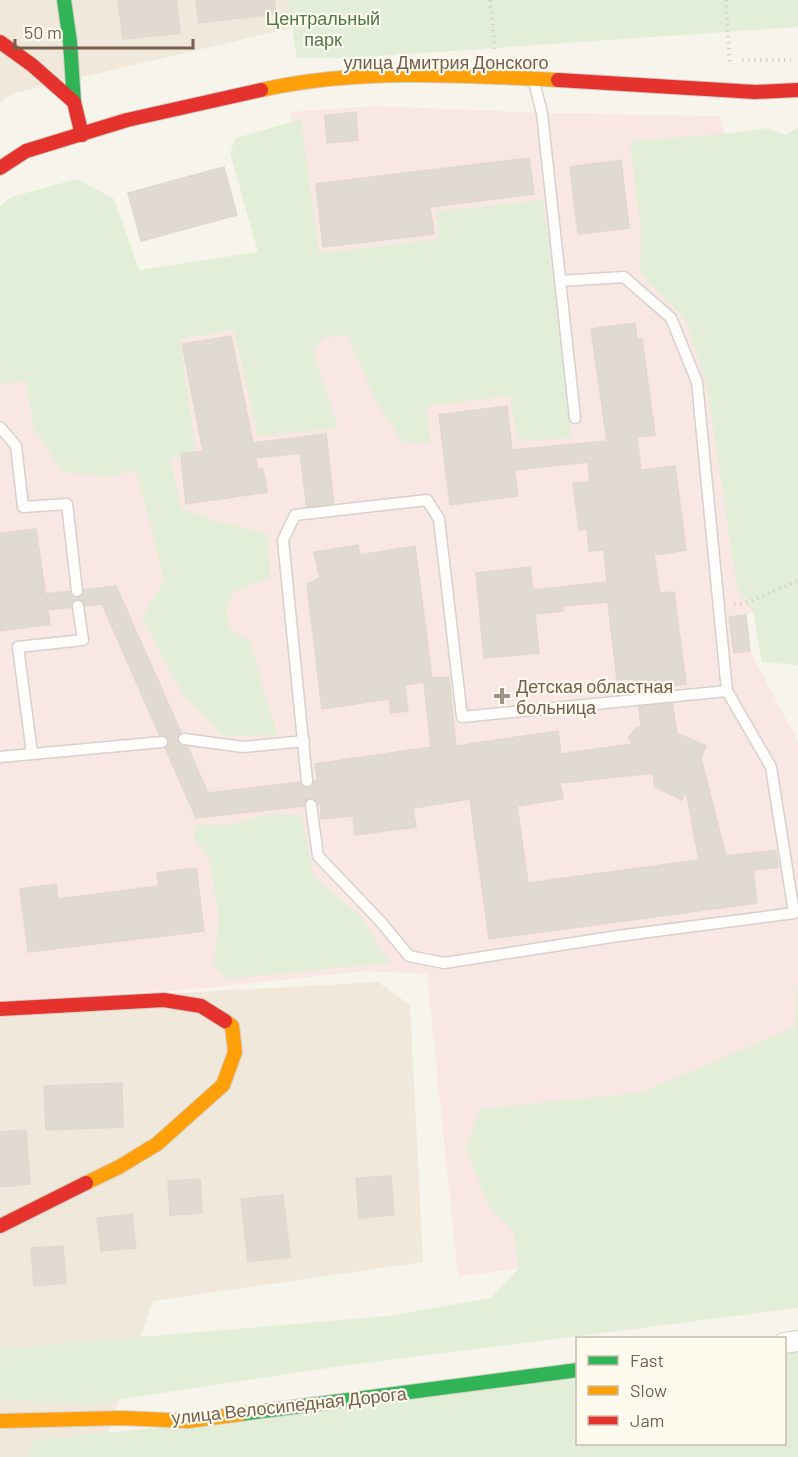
<svg xmlns="http://www.w3.org/2000/svg" width="798" height="1457" font-family="Barlow,sans-serif">
  <style>
    .residential { fill: #f0e8da }
    .medical { fill: #f8e7e3 }
    .green { fill: #e2eed8 }
    .building { fill: #e1dad1; stroke: #e0d8ce; stroke-width: 1.5; fill-rule: evenodd }
    .lines { fill: none; stroke-linecap: round; stroke-linejoin: round }
    .lane-casing { stroke: #d6d1cb; stroke-width: 13 }
    .street-casing { stroke: #d6d1cb; stroke-width: 22 }
    .fast-casing { stroke: #d5d0c7; stroke-width: 16 }
    .slow-casing { stroke: #d5d0c7; stroke-width: 16 }
    .jam-casing { stroke: #d5d0c7; stroke-width: 16 }
    .path { stroke: #d8d2cc; stroke-width: 4; stroke-dasharray: 1.5 4.5; stroke-linecap: butt }
    .lane { stroke: #fefdfc; stroke-width: 10 }
    .street { stroke: #fefdfc; stroke-width: 20 }
    .fast { stroke: #30b455; stroke-width: 14 }
    .slow { stroke: #ff9f0a; stroke-width: 14 }
    .jam { stroke: #e5322d; stroke-width: 14 }
    .poi-dot { fill: #a29485; stroke: #fefaee; stroke-width: 2 }
    .labels { text-anchor: middle; dominant-baseline: central; stroke-width: 4.5; stroke-linejoin: round; paint-order: stroke }
    .park-label { font-size: 18px; fill: #4e7945; stroke: #fefaee }
    .street-label { font-size: 18px; fill: #74604d; stroke: #fefaee }
    .poi-label { font-size: 18px; fill: #74604d; stroke: #fefaee; text-anchor: start }
  </style>
  <rect width="100%" height="100%" fill="#f7f4ec"/>
  <g class="residential">
    <path d="M0,0H300L304,25L14,93L0,103Z"/>
    <path d="M378,982L410,1005L423,1262L153,1301L99,1457H0V1003Z"/>
  </g>
  <path class="medical" d="M375,106L542,113L719,116L798,351V593L746,615L750,651L798,742V1233L458,1276L427,974L366,971L193,989L0,1001V251L119,290L302,260L291,112Z"/>
  <g class="green">
    <path d="M288,0H798V27L350,58H297Z"/>
    <path d="M301,119L319,253L439,239L437,211L543,200L572,438L518,441L510,396L427,406L430,442H403L378,405L347,335L324,338L313,352L338,428L258,436L234,330L180,339L196,452L171,459L181,509L222,523L267,534L271,577L233,592L226,610L229,629L250,642L277,735L223,736L184,696L142,618L164,581L152,528L135,470L110,477L63,472L34,428L26,381L0,384V206L11,197L77,179L114,199L139,270L258,252L230,153L236,138Z"/>
    <path d="M798,127V665L762,662L753,612L737,587L707,386L686,321L640,273L641,232L630,141L724,134L767,128L786,135Z"/>
    <path d="M270,814L302,815L313,876L360,916L390,963L227,979L214,965L219,918L210,861L194,838L196,825L233,824Z"/>
    <path d="M798,979V1308L334,1367L88,1404L0,1399V1349L388,1316L491,1298L519,1268L514,1231L488,1205L466,1148L480,1109L640,1093L795,1027Z"/>
    <path d="M798,1351V1457H29L32,1440L309,1413L577,1376L578,1444H784L785,1352Z"/>
  </g>
  <g class="building">
    <path d="M118,0H176L180,33L123,39Z"/>
    <path d="M196,0H274L276,14L199,23Z"/>
    <path d="M356,112L358,140L327,143L325,116Z"/>
    <path d="M529,158L534,194L430,207L434,234L323,247L316,184Z"/>
    <path d="M621,160L629,228L578,234L570,167Z"/>
    <path d="M224,167L237,215L141,241L128,193Z"/>
    <path d="M635,323L637,340L642,339L655,435L637,437L641,470L675,466L686,550L654,555L660,593L674,592L686,684L670,686L677,735L679,734L706,746L701,758L726,856L776,850L778,867L753,870L757,903L489,939L470,799L413,808L416,827L355,835L353,816L321,819V804L315,764L431,747L424,682L405,685L408,711L391,713L389,699L322,709L307,584L320,578L314,552L358,545L360,555L415,546L432,678L449,677L456,746L558,731L561,754L633,744L628,738L636,728L641,727L638,703L634,679L617,680L608,602L562,606L563,611L535,614L539,653L484,658L476,573L530,567L533,590L607,582L604,550L589,551L587,528L579,530L573,483L590,482L588,462L514,470L518,496L450,505L439,415L507,406L512,450L607,441L591,329ZM653,773L655,787L682,800L686,790L699,860L528,883L517,806L563,799L560,783Z"/>
    <path d="M231,336L253,443L326,434L334,506L307,508L300,453L256,458L257,469H263L267,492L186,504L181,454L203,451L182,344Z"/>
    <path d="M36,529L50,624L0,631V533Z"/>
    <path d="M116,586L208,793L318,780L321,804L196,818L102,604L48,610L46,594Z"/>
    <path d="M746,615L750,651L734,653L729,617Z"/>
    <path d="M196,868L204,931L28,952L20,889L56,884L58,899L159,886L157,873Z"/>
    <path d="M122,1083L123,1127L46,1130L44,1086Z"/>
    <path d="M26,1130L30,1184L0,1187V1132Z"/>
    <path d="M391,1176L394,1215L359,1218L356,1178Z"/>
    <path d="M200,1179L202,1213L170,1215L168,1181Z"/>
    <path d="M283,1195L290,1257L248,1262L241,1199Z"/>
    <path d="M132,1214L136,1248L101,1251L97,1218Z"/>
    <path d="M63,1246L66,1283L34,1286L31,1248Z"/>
  </g>
  <g class="lines">
    <defs>
      <g id="lane">
        <path d="M534,82L542,113L575,418"/>
        <path d="M0,427L16,446L23,507L67,504L77,591"/>
        <path d="M184,739L243,747L304,741"/>
        <path d="M32,753L18,647L83,640L78,606"/>
        <path d="M0,757L162,742"/>
        <path d="M307,781L283,540L295,515L427,500L439,519L462,717L727,691"/>
        <path d="M311,805L318,856L381,922L409,956L444,963L618,936L794,913L771,767L727,691L697,382L671,318L624,277L560,281"/>
      </g>
      <path id="street" d="M784,1343L798,1341"/>
      <g id="fast">
        <path d="M64,0L70,42L74,102"/>
        <path d="M241,1414L578,1370"/>
      </g>
      <g id="slow">
        <path d="M261,90C357,68 460,75 558,80"/>
        <path d="M86,1183L119,1167L157,1144L223,1085L235,1052L232,1026L225,1021"/>
        <path d="M0,1421L122,1418L188,1421L241,1414"/>
      </g>
      <g id="jam">
        <path d="M0,42L32,65L74,102L82,135"/>
        <path d="M558,80L755,92L798,90"/>
        <path d="M0,168L26,151L127,120L261,90"/>
        <path d="M0,1009L164,1000L201,1006L225,1021"/>
        <path d="M0,1226L86,1183"/>
      </g>
    </defs>
    <use href="#lane" class="lane-casing"/>
    <use href="#street" class="street-casing"/>
    <use href="#fast" class="fast-casing"/>
    <use href="#slow" class="slow-casing"/>
    <use href="#jam" class="jam-casing"/>
    <g class="path">
      <path d="M490,0L495,50"/>
      <path d="M726,0L730,64"/>
      <path d="M742,60H791"/>
      <path d="M734,604L745,603L798,581"/>
    </g>
    <use href="#lane" class="lane"/>
    <use href="#street" class="street"/>
    <use href="#fast" class="fast"/>
    <use href="#slow" class="slow"/>
    <use href="#jam" class="jam"/>
  </g>
  <path class="poi-dot" d="M499 687h6v6h6v6h-6v6h-6v-6h-6v-6h6z"/>
  <g class="labels">
    <g class="park-label">
      <text x="323" y="18">Центральный<tspan x="323" dy="21">парк</tspan></text>
    </g>
    <g class="street-label">
      <text x="446" y="62">улица Дмитрия Донского</text>
      <text transform="translate(289 1405) rotate(-6)">улица Велосипедная Дорога</text>
    </g>
    <g class="poi-label">
      <text x="516" y="686">Детская областная<tspan x="516" dy="21">больница</tspan></text>
    </g>
  </g>
  <rect x="576" y="1337" width="210" height="108" fill="#fefaee" stroke="#c7bcae" stroke-width="1.5"/>
  <rect x="588" y="1356" width="30" height="9" fill="#30b455" stroke="#c7bcae" stroke-width="1.5"/>
  <text x="630" y="1367" font-size="18" fill="#74604d">Fast</text>
  <rect x="588" y="1386" width="30" height="9" fill="#ff9f0a" stroke="#c7bcae" stroke-width="1.5"/>
  <text x="630" y="1397" font-size="18" fill="#74604d">Slow</text>
  <rect x="588" y="1416" width="30" height="9" fill="#e5322d" stroke="#c7bcae" stroke-width="1.5"/>
  <text x="630" y="1427" font-size="18" fill="#74604d">Jam</text>
  <path d="M15 39v9h178v-9" fill="none" stroke="#74604d" stroke-width="3"/>
  <text x="24" y="39" font-size="18" fill="#74604d" stroke="#fefaee" stroke-width="4.5" paint-order="stroke">50 m</text>
</svg>
